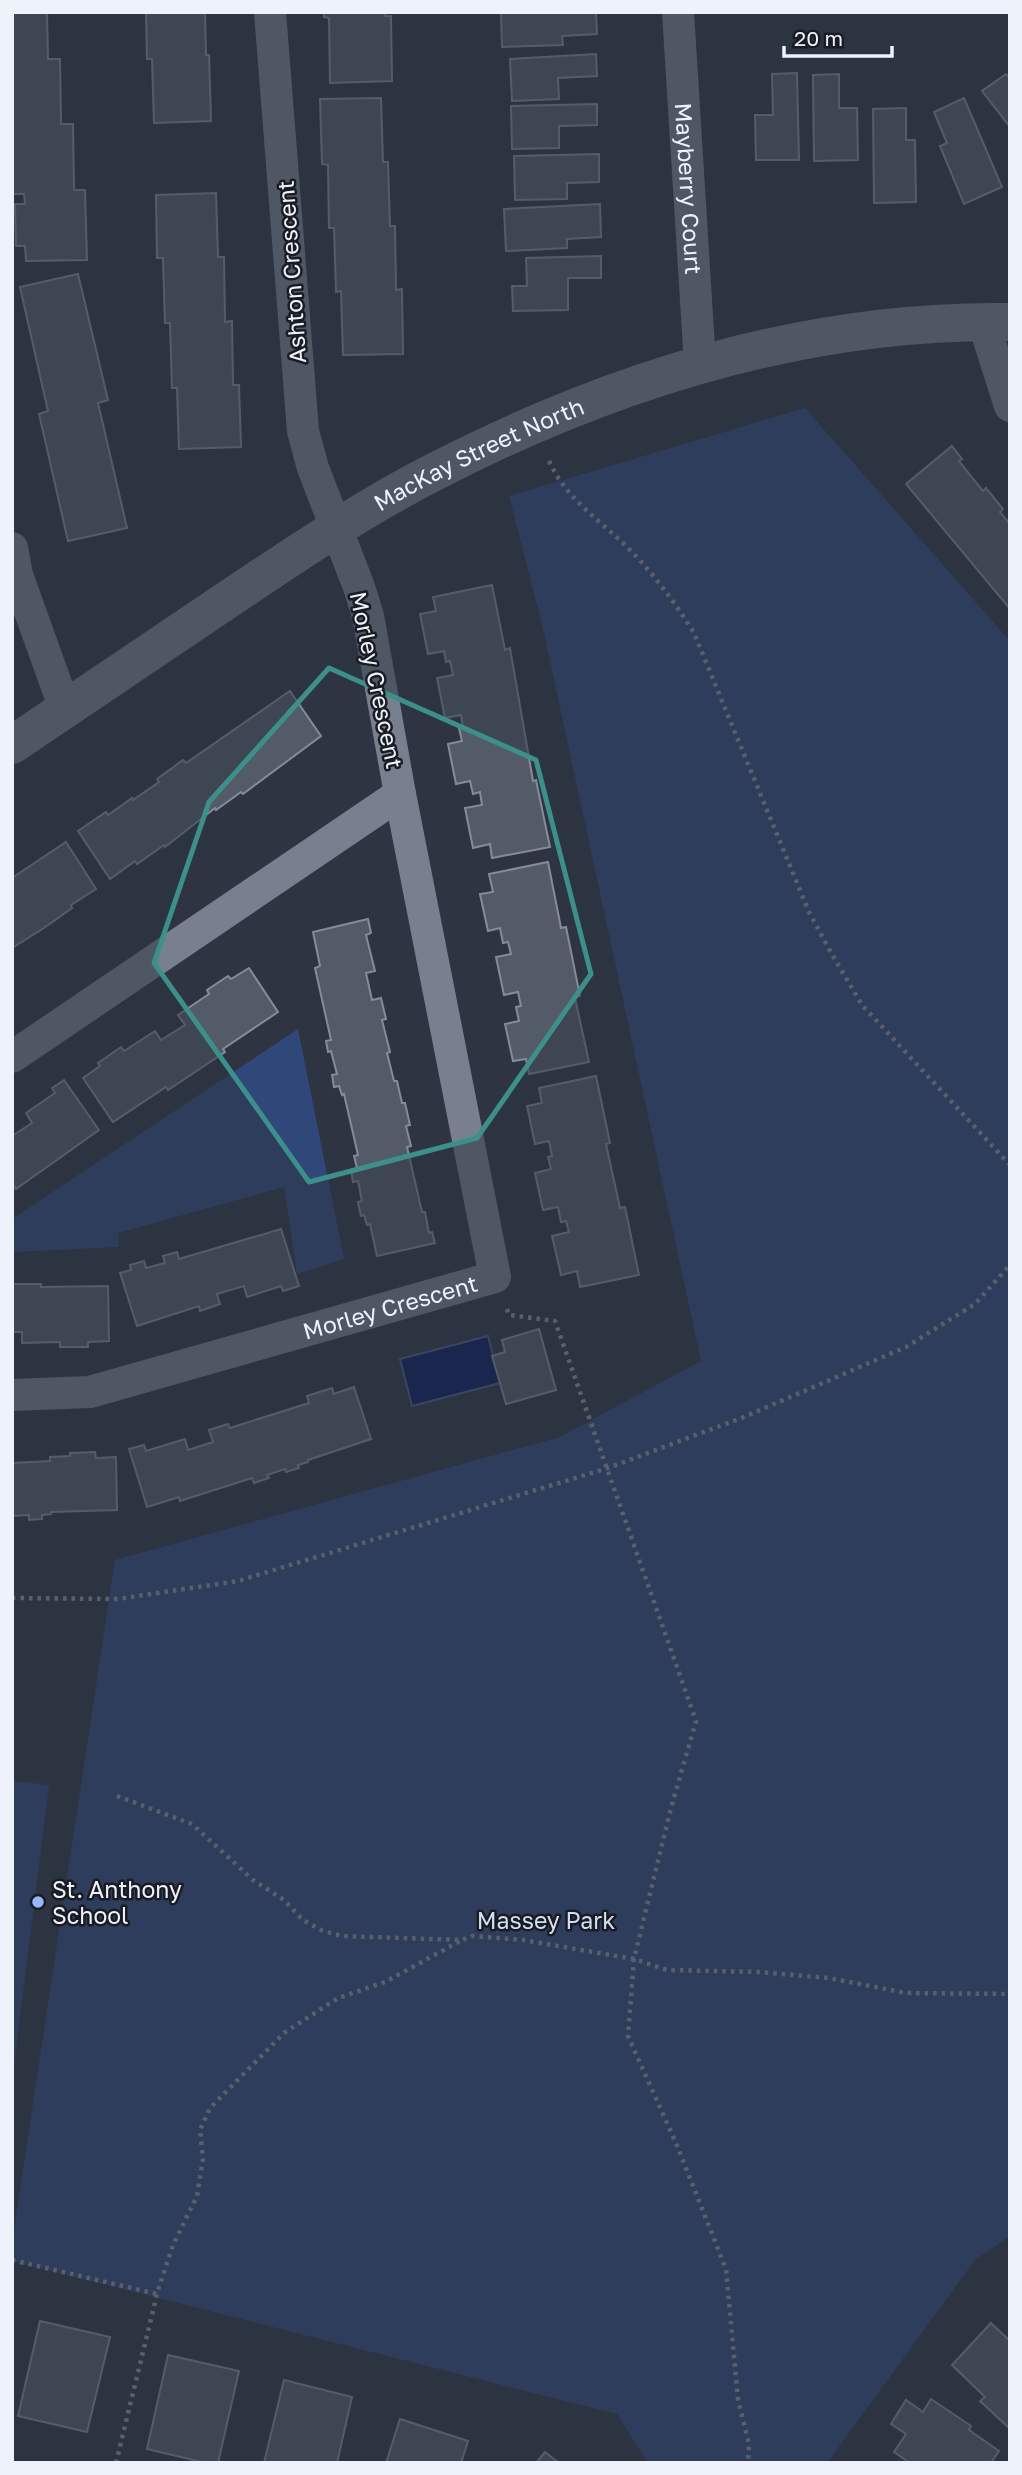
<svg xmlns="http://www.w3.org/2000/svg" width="1022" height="2475" font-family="'Golos Text',sans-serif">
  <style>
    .green { fill: #30477a }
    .water { fill: #04165c; stroke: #4a588c; stroke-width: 2 }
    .building { fill: #535a68; stroke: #848c9b; stroke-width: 2 }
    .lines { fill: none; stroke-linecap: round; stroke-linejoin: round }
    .path { stroke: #8f949f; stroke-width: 4.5; stroke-dasharray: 3.5 5; stroke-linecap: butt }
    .minor { stroke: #78808f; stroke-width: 32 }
    .tertiary { stroke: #78808f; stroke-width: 38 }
    .marked { fill: none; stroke: #3c8f8a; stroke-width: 5; stroke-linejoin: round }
    .poi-dot { fill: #95b6fd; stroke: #191c22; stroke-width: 2.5 }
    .labels { text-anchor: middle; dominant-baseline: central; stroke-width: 5; stroke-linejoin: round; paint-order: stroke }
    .street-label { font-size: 23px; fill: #eef2fb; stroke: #191c22 }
    .poi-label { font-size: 23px; fill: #eef2fb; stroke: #191c22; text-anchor: start }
    .park-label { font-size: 23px; fill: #d4def4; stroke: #191c22 }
  </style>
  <rect width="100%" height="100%" fill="#2e3441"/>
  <g class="green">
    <path d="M805,408L1010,641V2236L975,2260L827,2463H648L617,2414L12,2261V2243L115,1560L560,1437L701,1361L542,624L509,496Z"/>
    <path d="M298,1029L344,1259L297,1274L284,1187L118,1233L119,1247L12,1252V1219Z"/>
    <path d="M12,1781L49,1785L12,2081Z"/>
  </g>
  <path class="water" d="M488,1336L500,1383L412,1406L400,1359Z"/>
  <g class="building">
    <path d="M12,12H47L48,59H60L61,124H73L74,190H85L87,260L26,261L25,246H16L15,204H25L24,194H12Z"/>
    <path d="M146,12H205L206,55H209L211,121L154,123L152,59H147Z"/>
    <path d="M324,12H385V16H391L392,81L330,83L329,18L324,17Z"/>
    <path d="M501,12H596L597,34L562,36L563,45L502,47Z"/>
    <path d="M596,54L597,76L558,78L559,99L512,101L510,59Z"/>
    <path d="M797,73L799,160H756L755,115H773L772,74Z"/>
    <path d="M839,74V108H857L858,160L814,161L813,75Z"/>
    <path d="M1006,74L1010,78V127L982,91Z"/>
    <path d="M381,98L383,162H388L390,226H395L396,290L402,289L403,354L343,355L341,291L336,292L334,228H329L328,165L322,164L320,99Z"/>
    <path d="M964,98L1002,187L964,204L940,146L947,143L934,112Z"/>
    <path d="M597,104V125L559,126V148L512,149L511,106Z"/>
    <path d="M906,108V140H915L916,202L874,203L873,109Z"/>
    <path d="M599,154V182L567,183V199L515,200L514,156Z"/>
    <path d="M216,193L218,257H224L225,322L232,321L233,385H239L241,447L179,449L177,388H172L170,323H165L163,258H157L156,195Z"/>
    <path d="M600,204L601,237L567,239V248L506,251L504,209Z"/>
    <path d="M601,256V278H568V310L513,311L512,286H527L526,258Z"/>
    <path d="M78,274L108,400L98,403L127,528L68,541L39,414L48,411L20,287Z"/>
    <path d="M952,446L962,459L959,461L983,491L986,488L1003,509L1000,512L1010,524V609L906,484Z"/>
    <path d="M492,585L505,650L510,648L533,781L536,780L550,847L492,858L490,844L473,848L465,808L482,805L480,792L473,794L470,781L456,784L448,744L462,741L459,728L463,727L461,715L445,718L437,678L453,675L450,661L446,662L444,651L428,654L420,614L436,611L433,597Z"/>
    <path d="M290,691L321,736L243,794L241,792L216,810L215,808L165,847L164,845L137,864L135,861L110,879L78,831L106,812L108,815L132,798L133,800L159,782L157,779L183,760L186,763Z"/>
    <path d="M66,842L96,889L71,905L72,908L44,928L12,948V878Z"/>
    <path d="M548,862L561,928L566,927L580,996L575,998L589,1062L529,1074L526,1059L513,1061L505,1024L519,1021L516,1007L521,1006L518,992L504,995L496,957L511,954L508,942L503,943L500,928L488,931L480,894L493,892L489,874Z"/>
    <path d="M368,919L371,933L366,935L375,971L366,973L372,1000L381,998L386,1019L382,1020L390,1052L387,1053L394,1081H397L402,1103H405L410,1125L406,1126L411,1146L407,1147L422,1212H425L429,1233L432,1232L435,1243L377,1256L370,1224L367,1225L364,1215L361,1216L358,1202L362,1201L358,1181L353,1182L351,1170L357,1168L354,1156L358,1155L344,1094L342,1095L339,1086L334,1087L332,1075L337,1074L331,1051L328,1052L326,1041L331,1040L315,968L320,966L313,932Z"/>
    <path d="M249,968L278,1012L223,1049L225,1052L168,1090L166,1087L113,1122L83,1078L100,1066L98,1063L121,1047L124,1051L155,1031L161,1040L185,1025L178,1015L209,994L207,990L228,976L231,979Z"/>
    <path d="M596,1076L610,1143L606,1144L620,1208L625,1207L639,1275L580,1287L577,1271L561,1275L552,1236L569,1232L566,1221L561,1222L558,1207L543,1210L535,1173L551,1169L548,1157L552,1156L549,1141L535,1144L527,1106L542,1103L539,1088Z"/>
    <path d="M64,1080L99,1130L16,1189L15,1187L12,1188V1136L32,1123L26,1113L55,1093L52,1088Z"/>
    <path d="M281,1229L299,1286L283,1291L281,1286L247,1297L244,1286L217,1294L220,1304L200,1311L199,1306L137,1326L120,1273L131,1270L130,1265L144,1261L146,1268L165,1263L163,1256L177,1252L179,1259Z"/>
    <path d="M12,1284H41V1287L108,1286L109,1341L88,1342V1347H60V1342L22,1343V1332H12Z"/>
    <path d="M539,1329L556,1390L506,1404L492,1356L505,1352L502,1340Z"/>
    <path d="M354,1387L371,1439L308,1460V1462L298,1465L299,1468L286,1472L285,1469L267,1475L269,1478L254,1483L252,1478L180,1501L179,1497L147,1507L129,1449L144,1445L146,1451L185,1439L188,1450L213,1442L209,1430L228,1424L230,1428L309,1403L307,1396L332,1388L334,1394Z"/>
    <path d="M95,1452L96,1458L116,1457L117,1510L51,1512V1514L42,1515V1519L29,1520V1515L12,1516V1463L50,1461V1457L70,1456V1453Z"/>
    <path d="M40,2321L110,2337L87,2432L18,2416Z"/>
    <path d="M991,2323L1010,2341L1009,2428L980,2401L985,2397L952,2365Z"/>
    <path d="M168,2355L239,2371L218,2463H206L147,2449Z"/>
    <path d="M284,2380L352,2397L337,2463H264Z"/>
    <path d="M931,2399L971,2426L969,2430L999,2451L991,2463H910L894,2452L906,2434L891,2424L906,2400L923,2412Z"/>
    <path d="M400,2419L468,2441L461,2463H386Z"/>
    <path d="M545,2452L559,2463H536Z"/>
  </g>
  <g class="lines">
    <g class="path">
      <path d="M549,461C568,502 601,520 632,552C656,577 676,604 694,633L809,912L830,951L862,1005L1010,1165"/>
      <path d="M507,1309L509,1315L555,1321L696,1721L671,1808L634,1959L628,2036L676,2143L726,2269L738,2400L749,2444L748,2463"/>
      <path d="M12,1598L117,1599L238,1581L608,1468L744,1417L906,1347L975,1304L1010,1265"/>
      <path d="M117,1796L192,1824L253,1880L284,1900L303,1920L321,1930L341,1936L462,1940L473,1936L523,1940L634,1959L667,1970L759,1972L829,1978L906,1993L1010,1994"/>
      <path d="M12,2260L157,2294"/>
      <path d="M116,2463L158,2290L173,2245L197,2196L203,2159L200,2130L210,2108L284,2033L338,1998L385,1982L462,1940"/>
    </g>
    <g class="minor">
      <path id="s1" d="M678,12L700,364"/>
      <path d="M983,321L1010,406"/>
      <path d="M12,548L17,575L65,709"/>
      <path d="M12,1057L400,794"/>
      <path id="s2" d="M12,1395L90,1392L495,1277L400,794L368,616L359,587L313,468L303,431L270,12"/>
    </g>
    <path class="tertiary" id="s3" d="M12,745C86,695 159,646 233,596C299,552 365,507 436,471C613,380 809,319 1010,322"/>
  </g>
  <path d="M0 0H1022V2475H0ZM329,668L536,760L591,974L477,1138L309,1182L154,963L209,802Z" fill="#2e3441" fill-opacity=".55" fill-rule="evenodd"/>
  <path class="marked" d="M329,668L536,760L591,974L477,1138L309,1182L154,963L209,802Z"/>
  <circle class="poi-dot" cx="38" cy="1902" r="7"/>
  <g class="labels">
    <g class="street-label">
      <text stroke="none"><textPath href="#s1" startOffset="177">Mayberry Court</textPath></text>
      <text transform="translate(291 272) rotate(-94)">Ashton Crescent</text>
      <text stroke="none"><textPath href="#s3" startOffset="551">MacKay Street North</textPath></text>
      <text transform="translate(377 680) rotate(78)">Morley Crescent</text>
      <text stroke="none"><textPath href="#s2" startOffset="390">Morley Crescent</textPath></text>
    </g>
    <g class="poi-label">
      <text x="52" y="1889">St. Anthony<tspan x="52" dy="26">School</tspan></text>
    </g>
    <g class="park-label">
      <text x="546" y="1920">Massey Park</text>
    </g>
  </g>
  <rect width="1022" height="2475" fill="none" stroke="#eef2fb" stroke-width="28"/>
  <path d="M784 46v10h108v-10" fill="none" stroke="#eef2fb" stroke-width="3.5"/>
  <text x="794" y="46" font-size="21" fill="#eef2fb" stroke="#191c22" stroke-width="5" paint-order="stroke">20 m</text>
</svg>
